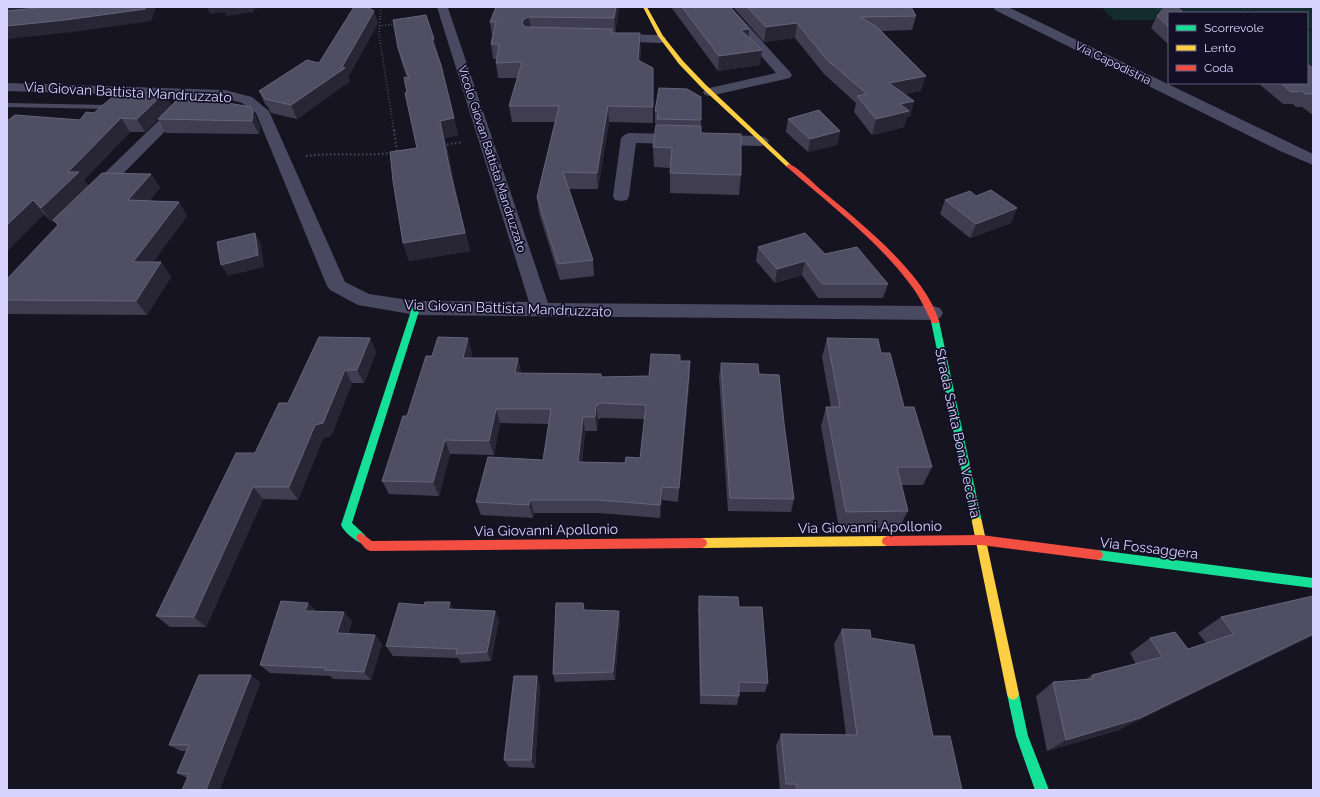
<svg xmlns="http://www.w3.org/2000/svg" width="1320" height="797" font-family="Raleway,sans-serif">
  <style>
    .green { fill: #132c2d }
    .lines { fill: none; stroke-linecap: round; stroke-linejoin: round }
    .path-far1 { stroke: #44505f; stroke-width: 1.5; stroke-dasharray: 1 2; stroke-linecap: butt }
    .path { stroke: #44505f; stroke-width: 2; stroke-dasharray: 1.5 2.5; stroke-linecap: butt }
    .lane { fill: #4a4962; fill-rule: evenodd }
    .street { fill: #4a4962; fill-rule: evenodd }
    .fast { fill: #16e098; fill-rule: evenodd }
    .slow { fill: #ffcf43; fill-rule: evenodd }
    .jam { fill: #f24e42; fill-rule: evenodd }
    .wall { fill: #403d50; fill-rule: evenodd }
    .shaded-wall { fill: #282635 }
    .building { fill: #504e63; stroke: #66637b; fill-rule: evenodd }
    .labels { text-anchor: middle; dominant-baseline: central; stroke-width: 3.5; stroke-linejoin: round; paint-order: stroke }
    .far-street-label { font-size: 12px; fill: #d9d4ff; stroke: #130f26 }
    .street-label { font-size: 14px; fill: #d9d4ff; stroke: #130f26 }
  </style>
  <rect width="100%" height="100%" fill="#161421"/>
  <g class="green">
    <path d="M1101,7H1241L1258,13H1169V20H1114Z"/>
    <path d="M1245,7H1313V30L1307,28V13H1263Z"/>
    <path d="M1307,29L1313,31V78L1307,73Z"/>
  </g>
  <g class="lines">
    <g class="path-far1">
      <path d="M381,7L379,34L394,131"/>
      <path d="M1155,7L1172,13"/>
      <path d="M1242,7L1260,13"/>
      <path d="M379,26L396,24"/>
    </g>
    <g class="path">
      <path d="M443,145L463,142"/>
      <path d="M306,156C336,152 367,157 397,152L394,130"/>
    </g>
    <path class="lane" d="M7,103L108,105L112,107L108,109L7,107Z"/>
    <g class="street">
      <path d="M437,7L448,8L548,303L933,306L940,308L943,313L940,318L933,320L416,315L358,305L330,290L327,286L256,113L242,103L224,98L7,91V83L225,90L252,97L269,111L345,282L369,294L416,301L529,302Z"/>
      <path d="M718,7H731L790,72L792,75L790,78L710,96L705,95L703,92L705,89L776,73Z"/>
      <path d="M993,7H1008L1313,154V165L1280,151L995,10Z"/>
      <path d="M610,34L660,35L664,36L666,39L664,42L660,43L606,41L604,38L606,35Z"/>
      <path d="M183,101L188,102L190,105L188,108L98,199L92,200L86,199L84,195L86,191L178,102Z"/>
      <path d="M629,133L761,136L766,138L769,141L766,144L761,146L636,143L629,196L627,200L621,201L615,200L613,196L621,138L624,135Z"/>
    </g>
    <g class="fast">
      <path d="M416,305L420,308L352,523L365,535L366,538L365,541L361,543C354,540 344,532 341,525L412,308Z"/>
      <path d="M935,318L939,321L982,522L981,525L977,527L973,525L972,522L931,321Z"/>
      <path d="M1098,550L1313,578V588L1098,560L1094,558L1093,555L1094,552Z"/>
      <path d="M1013,688L1017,690L1019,694L1028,736L1049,790H1035L1016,736L1007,694L1009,690Z"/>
    </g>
    <g class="slow">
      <path d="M643,7H647L663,36L683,61L706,85L791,165V167H787L702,88L679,64L658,36Z"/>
      <path d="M977,517L981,519L982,522L1019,694L1017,698L1013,700L1009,698L1007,694L972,522L973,519Z"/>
      <path d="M887,536L891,538L892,541L891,544L887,546L702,548L698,546L697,543L698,540L702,538Z"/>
    </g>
    <g class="jam">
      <path d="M789,164C798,167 812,182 820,189C857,220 925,273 939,321L938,323H932C926,311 921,299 913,288C879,241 830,205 787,167L786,166Z"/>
      <path d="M361,533L372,541L702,538L706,540L707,543L706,546L702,548L370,551L366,549L356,538L357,535Z"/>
      <path d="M981,535L1098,550L1102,552L1103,555L1102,558L1098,560L981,545L887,546L883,544L882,541L883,538L887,536Z"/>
    </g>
  </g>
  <g class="wall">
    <path d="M496,7H619L615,33H612L641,48L640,61L653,84V123L609,122L598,189H569L593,260L594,276L560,280L539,213L537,197L555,122H512L509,106L518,78H498L496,63V59H493L491,44L492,36L490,22Z"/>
    <path d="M671,7H730L749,37L760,65L718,71Z"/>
    <path d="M733,7H911L916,16L912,30L881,31L921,91L905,94L914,101L910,116L907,117L904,127L872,135L854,112L856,103L824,74L795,38L764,42Z"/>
    <path d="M1169,13V45L1151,28L1157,16Z"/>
    <path d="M378,23L348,77L350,81L297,119L271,113L268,107L265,104L259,91L319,63Z"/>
    <path d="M434,39L438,56L458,135L445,138L455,188L470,251L409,261L403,243L417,148L407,93V78L402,64L398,48Z"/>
    <path d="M1313,68V115L1302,107H1296L1293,104H1283L1258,83H1307Z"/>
    <path d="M659,88L701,120V133L741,175L739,195L670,193V168L654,167L653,147L657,125V124H655V111Z"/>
    <path d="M164,93L171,106L251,107L260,126L259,134L166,133L158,119L145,132H130L84,180L89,186L151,174L160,188L149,201L179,202L187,216L153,262H161L171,277L147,315L7,314V279L58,226L54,221L52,222L44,214L7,251V121L80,120L94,113Z"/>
    <path d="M788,119L840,131L837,145L808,152L786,132Z"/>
    <path d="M976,196L1017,208L1011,223L970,238L940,214L945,200Z"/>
    <path d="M758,247L825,254L888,284L883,298H818L802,275L775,283L756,261Z"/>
    <path d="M370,338L376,352L364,383H352L331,436L323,438L298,500L263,499L206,627H170L156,616L255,453L288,403Z"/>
    <path d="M827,338L881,353L904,407L932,467L923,485H901L908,511L899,528L839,529L821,426L826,407H831L822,357Z"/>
    <path d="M472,353L471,358H518L521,373L601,374L602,377L649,376L680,361H690V376L678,502L662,500L660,518L598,513H534L533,518L481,515L476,502L543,460L549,424L500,423L494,455L450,454L439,496L389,494L382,481L407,416ZM600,418L645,419L640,458L625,463L582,462L585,431H597L598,419H600Z"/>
    <path d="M721,363L759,374L784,423L794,499L791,512L728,511L719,377Z"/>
    <path d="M699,596L739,607L768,683L765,692H739V696L737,705L700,704L698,608Z"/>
    <path d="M1313,596L1119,730L1047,751L1036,696L1053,682L1086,679L1092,675L1136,664L1130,653L1150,638L1188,649L1206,643L1198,633L1221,617Z"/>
    <path d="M308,603L316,611L352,621L348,634L382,644L371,680L333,679L330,676L270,673L260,665Z"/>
    <path d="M453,609L495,611L499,620L491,661L461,663L458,658L393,656L386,646Z"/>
    <path d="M584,610L620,620L615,680L555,682L553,674Z"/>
    <path d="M842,629L871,638L933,736L962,790H780L776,746L781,734L846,735L834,644Z"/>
    <path d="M251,675L260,683L229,766L187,778L177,773L187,751H181L169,745Z"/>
    <path d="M537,676L540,686L535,768L509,767L504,760Z"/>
  </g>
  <g class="shaded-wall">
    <path d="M7,7H65L7,13Z"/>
    <path d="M146,7H156L151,21L73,32L7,39V26Z"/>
    <path d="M207,7H268L254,9V12L226,16L225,12L210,14Z"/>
    <path d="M616,7H619L615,33L614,18Z"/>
    <path d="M374,11L378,23L348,77L350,81L297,119L291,105L342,67Z"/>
    <path d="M529,17L531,32L526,33L522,23L524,19Z"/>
    <path d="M797,23L795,38L764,42L766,27Z"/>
    <path d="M749,29L748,43L741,30Z"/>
    <path d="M640,33L641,48L639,75L638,60Z"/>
    <path d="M434,39L438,56H436L432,40Z"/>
    <path d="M762,50L760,65L718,71L719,56Z"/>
    <path d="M926,76L921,91L886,98L889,83Z"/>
    <path d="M164,93L172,106L145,132L137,119Z"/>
    <path d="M914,101L910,116L907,117L904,127L872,135L876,119L900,104Z"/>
    <path d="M608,106L609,122L598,189L597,173Z"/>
    <path d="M251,107L260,126L259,134L252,121Z"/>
    <path d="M121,118L130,132L84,180L89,186L52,222L41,208L68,172Z"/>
    <path d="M454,118L458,135L445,138L455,188L470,251L409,261L403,243L450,171L440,121Z"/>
    <path d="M840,131L837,145L808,152L810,139Z"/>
    <path d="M151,174L160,188L138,214L128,200Z"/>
    <path d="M33,200L44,214L7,251V225Z"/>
    <path d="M179,202L187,216L143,276L133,262Z"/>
    <path d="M1017,208L1011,223L970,238L976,224Z"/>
    <path d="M255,233L261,244L264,267L228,276L221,265Z"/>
    <path d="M805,261L802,275L775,283L777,269Z"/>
    <path d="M161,262L171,277L147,315L136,301Z"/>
    <path d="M370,338L376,352L364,383L357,370Z"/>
    <path d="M468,338L472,353L467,372L463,358Z"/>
    <path d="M518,358L521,373H515Z"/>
    <path d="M690,361V376L678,502L679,488Z"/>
    <path d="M345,370L352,383L331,436L323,438L298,500L289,487L315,425Z"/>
    <path d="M596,405L598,419L597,431L595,417Z"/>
    <path d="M496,409L500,423L494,455L489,441Z"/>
    <path d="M583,417L585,431L580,476L578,462Z"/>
    <path d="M445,440L450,454L439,496L433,482Z"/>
    <path d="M253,487L263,499L206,627L194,617Z"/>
    <path d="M662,487V500L660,518V505Z"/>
    <path d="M530,500L534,513L533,518L529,505Z"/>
    <path d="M450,602L455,612L448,609Z"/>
    <path d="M308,603L317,612L305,611Z"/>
    <path d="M495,611L499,620L491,661L487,652Z"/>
    <path d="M619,611L620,620L615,680L613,672Z"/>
    <path d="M344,612L352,621L345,642L337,633Z"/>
    <path d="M1313,634V636L1119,730L1047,751L1066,740Z"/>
    <path d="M375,635L382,644L371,680L364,672Z"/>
    <path d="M251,675L260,683L220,790H206Z"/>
    <path d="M537,676L540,686L535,768L531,760Z"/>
  </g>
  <g class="building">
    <path d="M46,7H146L145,9L65,20L7,26V11Z"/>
    <path d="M354,7H367L374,11L342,67L345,68L291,105L265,99L262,94L259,91L307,60L319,63Z"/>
    <path d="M496,7H616L614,18L529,17L524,19L522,23L525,27L612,29L611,33H640L638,60L653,68V107L608,106L597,173L563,172L593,260L558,264L537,197L559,106H509L522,62L496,63L499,44H491L496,22H490Z"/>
    <path d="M682,7H730L749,29L741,30L762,50L719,56Z"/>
    <path d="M747,7H911L916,16L860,17L877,27L926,76L889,83L914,101L900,104L909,111L876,119L857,96L867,94L826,59L797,23L766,27Z"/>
    <path d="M1165,7H1177L1184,13H1169V27L1157,16Z"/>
    <path d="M426,15L434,39L432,40L441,65L454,118L440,121L450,171L465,233L403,243L393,181L390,152L417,148L405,93H407L404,77L409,78L398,48L393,20Z"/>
    <path d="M1307,64L1313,68V95L1312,94H1305L1302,91L1291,92L1281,83H1307Z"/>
    <path d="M659,88L687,89L701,97V120L657,119L658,111H655Z"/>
    <path d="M118,92L164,93L137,119L121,118L68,172H79L41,208L33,200L7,225V121L15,115L80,120L86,112L94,113Z"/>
    <path d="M182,95L251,107L253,112L252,121L158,119Z"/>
    <path d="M819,110L840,131L810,139L788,119Z"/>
    <path d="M656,125L701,126V133L741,134V175L670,173L672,148L653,147Z"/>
    <path d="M102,173L151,174L128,200L179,202L133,262H161L136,301L7,300V279L58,225L53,220Z"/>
    <path d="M991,190L1017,208L976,224L945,200L970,191L976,196Z"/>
    <path d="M255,233L258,255L221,265L217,242Z"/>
    <path d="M805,233L825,254L857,247L888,284H822L805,261L777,269L758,247Z"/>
    <path d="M319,337L370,338L357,370H345L323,423L315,425L289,487H253L194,617L156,616L236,453H255L279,403H288Z"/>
    <path d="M438,337L468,338L463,358H518L515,373L601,374V377L649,376L651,354L680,355V361H690L679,488L662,487L660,505L596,500H530L529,505L476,502L488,457L543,460L551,409H496L489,441L445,440L433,482L382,481L403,416H407L426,356H432ZM599,403L646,405L640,458L626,457L625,463L578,462L583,417H595L596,405H598Z"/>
    <path d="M827,338L878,339L881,353H890L904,407H914L932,467H897L908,511L846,512L826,407H840Z"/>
    <path d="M721,363L758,364L759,374L779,375L784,423L794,499L730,498Z"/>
    <path d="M699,596L738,597L739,607H762L768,683L739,682V696L701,695Z"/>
    <path d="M1313,596V634L1140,718L1066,740L1053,682L1093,679L1092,675L1162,657L1150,638L1175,632L1188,649L1234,634L1221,617Z"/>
    <path d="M281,601L308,603L305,611L344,612L337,633L375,635L364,672L325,670L326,668L260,665Z"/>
    <path d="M425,602H450L448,609L495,611L487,652L456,654L457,649L386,646L399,603L424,605Z"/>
    <path d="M556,603H583L584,610L619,611L613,672L553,674Z"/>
    <path d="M842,629L870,630L871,638L914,645L933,736H950L962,790H797L796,784H786L781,734L857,735Z"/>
    <path d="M199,675H251L206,790H182L189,774L177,773L189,745H169Z"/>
    <path d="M514,676H537L531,760H504Z"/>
  </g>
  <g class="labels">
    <g class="far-street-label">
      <text transform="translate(1113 63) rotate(26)">Via Capodistria</text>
      <text transform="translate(492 159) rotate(72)">Vicolo Giovan Battista Mandruzzato</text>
    </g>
    <g class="street-label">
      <text transform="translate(128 92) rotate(3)">Via Giovan Battista Mandruzzato</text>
      <text transform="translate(508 308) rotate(2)">Via Giovan Battista Mandruzzato</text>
      <text transform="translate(958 433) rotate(78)">Strada Santa Bona Vecchia</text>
      <text transform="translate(870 527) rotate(-1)">Via Giovanni Apollonio</text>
      <text transform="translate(546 530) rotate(-1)">Via Giovanni Apollonio</text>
      <text transform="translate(1149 548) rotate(7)">Via Fossaggera</text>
    </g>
  </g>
  <rect width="1320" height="797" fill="none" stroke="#d9d4ff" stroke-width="16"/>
  <rect x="1168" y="12" width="140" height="72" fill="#130f26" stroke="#625e7d"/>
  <rect x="1176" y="25" width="20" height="6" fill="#16e098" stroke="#625e7d"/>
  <text x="1204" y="32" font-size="12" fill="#d9d4ff">Scorrevole</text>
  <rect x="1176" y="45" width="20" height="6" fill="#ffcf43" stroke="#625e7d"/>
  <text x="1204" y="52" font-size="12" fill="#d9d4ff">Lento</text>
  <rect x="1176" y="65" width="20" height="6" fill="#f24e42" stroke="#625e7d"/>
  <text x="1204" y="72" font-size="12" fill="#d9d4ff">Coda</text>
</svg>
